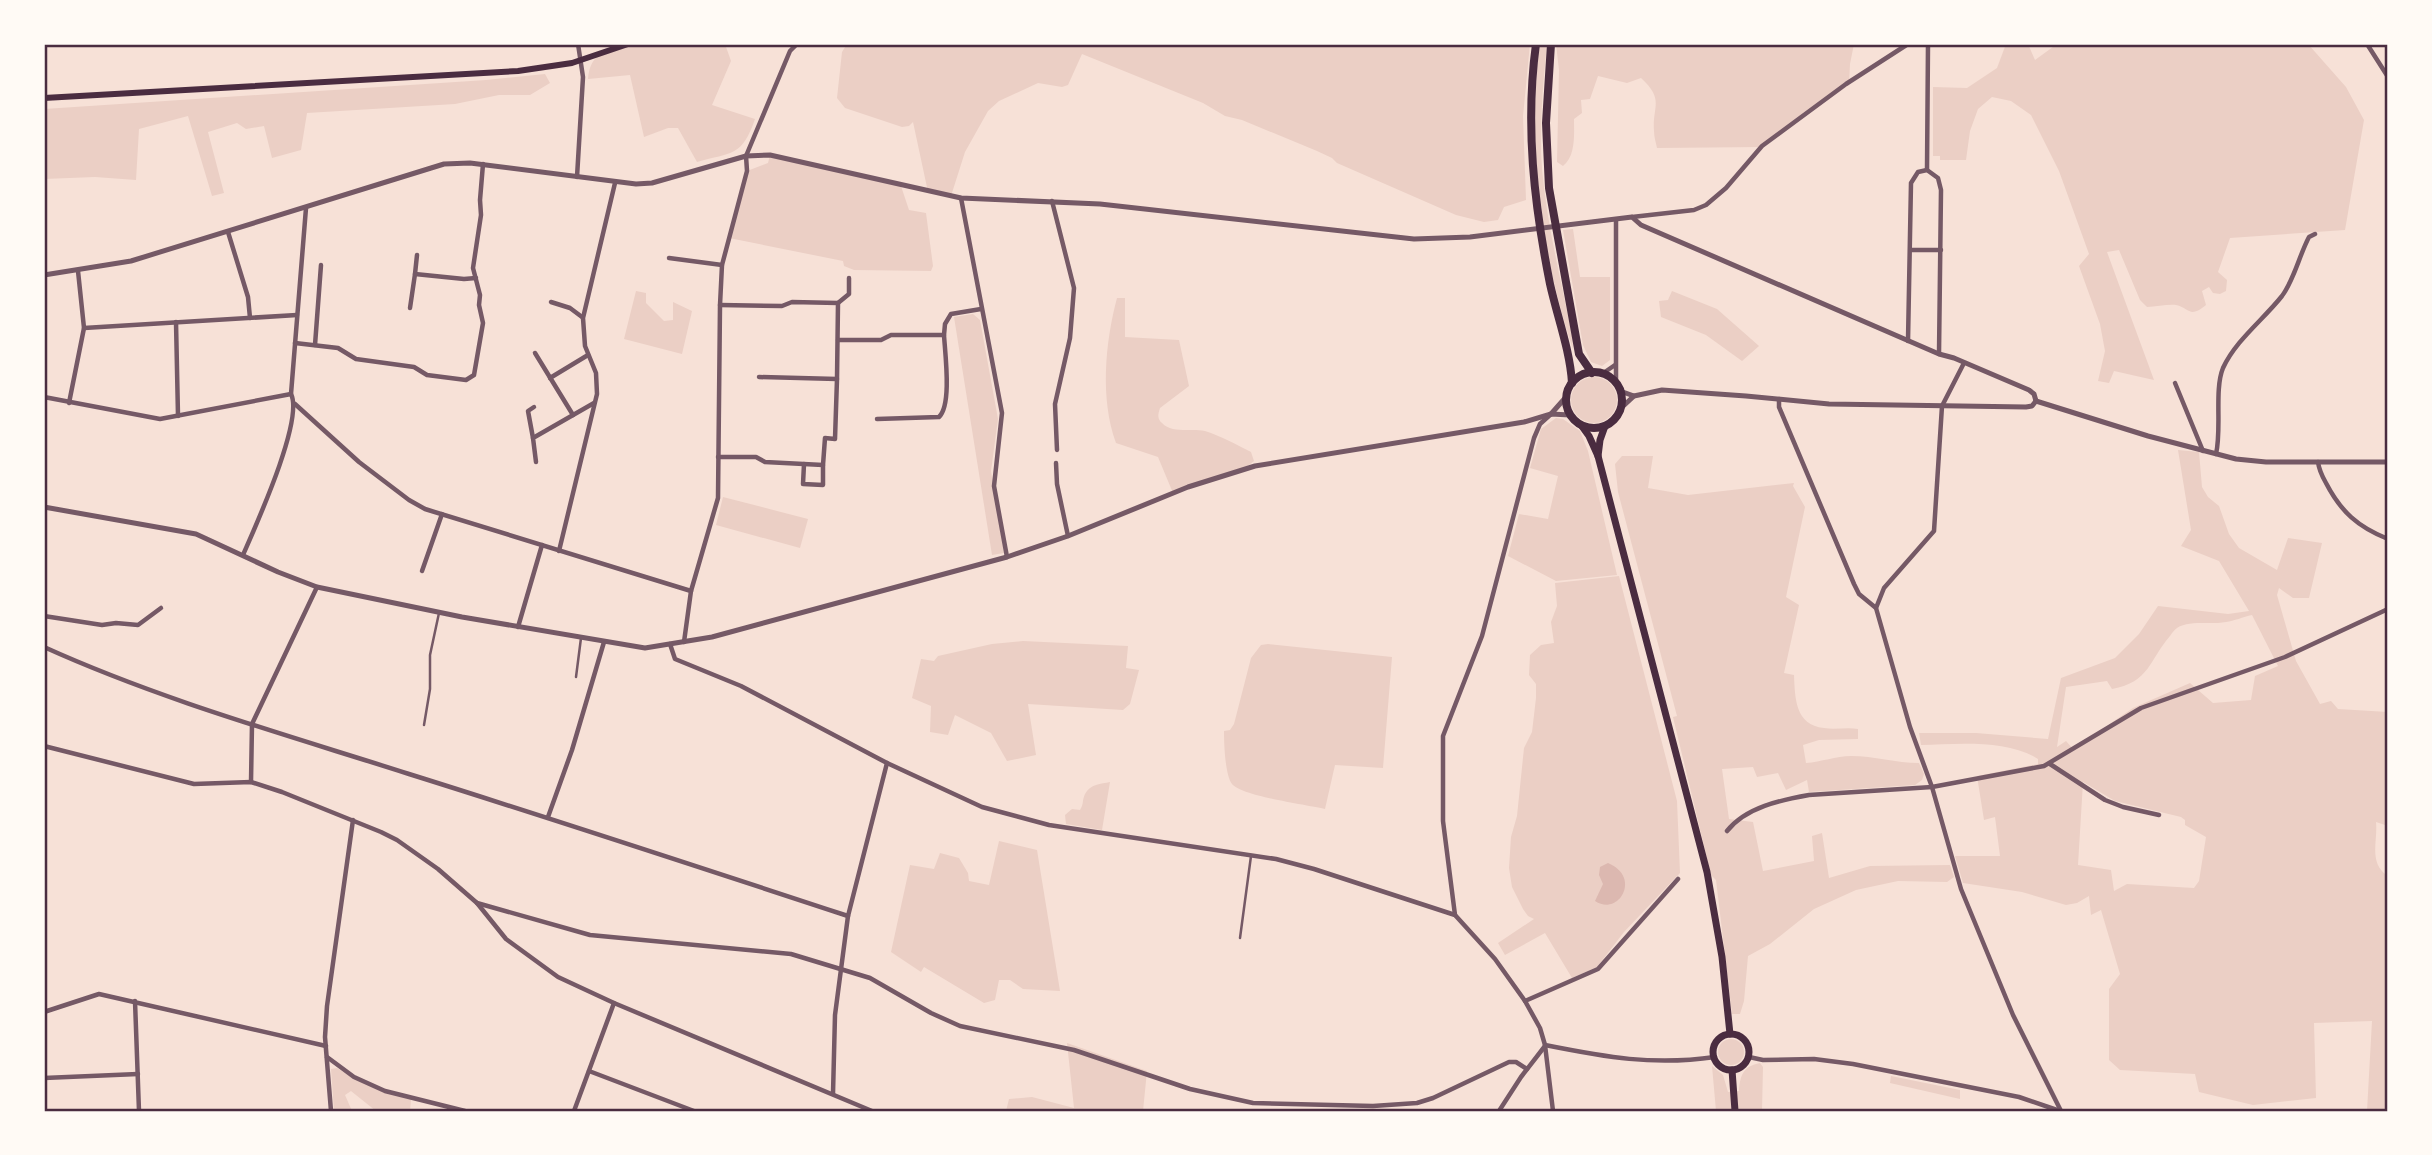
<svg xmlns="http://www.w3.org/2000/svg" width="2432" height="1155" font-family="'DM Sans',sans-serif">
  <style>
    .green { fill: #ebcfc5; fill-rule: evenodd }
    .water { fill: #dcb8b0 }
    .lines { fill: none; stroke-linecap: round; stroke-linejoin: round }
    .service { stroke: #755966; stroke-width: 2.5 }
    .minor { stroke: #755966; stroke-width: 4.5 }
    .tertiary { stroke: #755966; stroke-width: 5 }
    .secondary { stroke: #4a2c40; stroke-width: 6 }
    .primary { stroke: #4a2c40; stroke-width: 7 }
    .trunk { stroke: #4a2c40; stroke-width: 8 }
    .neatline { fill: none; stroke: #4a2c40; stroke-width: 2.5 }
  </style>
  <rect width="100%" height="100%" fill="#f7e1d7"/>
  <g class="green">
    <path d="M619,44H725L731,61L712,105L755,119C742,157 732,152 697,162L678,128H668L644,137L630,75L588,79C590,56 601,53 620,46Z"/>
    <path d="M847,44H1530L1523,116L1526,200L1504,207L1498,220L1484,222L1456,215L1337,163L1332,158L1317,151L1242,120L1225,116L1203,103L1082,54L1068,85L1062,87L1038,83L999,101L988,111L965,152L951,196L928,192L913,122L909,126L902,127L845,108L837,98L842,52Z"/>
    <path d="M1540,44H1547C1543,85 1539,127 1542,169C1547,225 1561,280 1572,335L1573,350C1541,253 1526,145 1540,44Z"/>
    <path d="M1556,44H1854L1850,64L1849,85L1762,147L1657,148C1656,143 1654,137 1654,131C1652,106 1665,100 1641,78L1627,83L1598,76L1590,99L1581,100L1582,113L1574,119C1574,134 1576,156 1563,166L1557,162L1559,70Z"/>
    <path d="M2006,44H2028L2035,60L2057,44H2308L2346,87L2364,120L2345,230L2230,238L2218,272L2227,280L2226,291L2220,294L2213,293L2209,287L2202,291L2206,305C2189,319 2190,308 2176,305C2168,304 2156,307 2147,307L2140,300L2119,250L2107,252L2154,380L2114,371L2109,383L2098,381L2105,351L2100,324L2079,266L2089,254L2059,171L2031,115L2011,101L1992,97L1978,109L1970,131L1966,160H1940V156H1933V87L1967,88L1997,68Z"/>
    <path d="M545,74L550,83L530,95H499L455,104L307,113L301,150L272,158L264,126L246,129L237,123L208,132L224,193L212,196L188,116L139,129L136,180L95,177L44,179V109L486,80Z"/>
    <path d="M770,155L901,186L909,210L926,213L933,266L931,271L854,270L844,266L843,261L729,238L747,171L768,163Z"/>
    <path d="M1573,229L1580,277H1610V360L1602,366L1591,362L1583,345L1563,230Z"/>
    <path d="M636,291L646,293V303L664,321L673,320V302L692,311L682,354L624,339Z"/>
    <path d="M1672,291L1717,309L1759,346L1742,361L1706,335L1661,317L1659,301L1668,300Z"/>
    <path d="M1117,298H1125V337L1179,340L1189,386L1160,408C1158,414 1157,419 1162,423C1172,434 1192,428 1205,431C1221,436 1237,445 1251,452L1254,461L1244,469L1173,493L1158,457L1116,443C1100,399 1105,343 1117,298Z"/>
    <path d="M973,314L980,320L998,419L991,471L1004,553L992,555L954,317Z"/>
    <circle cx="1594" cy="400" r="23"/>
    <path d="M1556,418L1563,419L1580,431L1588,451L1617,575L1556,581L1508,556L1519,514L1548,519L1558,476L1530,468L1541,429Z"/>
    <path d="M2178,450L2199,452L2202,487L2208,497L2219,506L2229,534L2239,548L2277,570L2288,538L2322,543L2309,598H2293L2279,588L2277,595L2296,661L2320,704L2331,701L2338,709L2388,712V826L2376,822C2378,842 2368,863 2388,876V1111H2367L2372,1021L2314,1023L2316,1098L2253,1105L2199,1092L2195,1074L2120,1070L2109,1060V989L2120,974L2101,910L2091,915L2089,896L2077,903L2066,905L2022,892L1963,883L1955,856H2000L1995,817L1984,820L1977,776L2038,764V759C2007,739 1957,744 1921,745L1919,733H1976L2048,739L2061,678L2115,658L2139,634L2158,606L2228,614L2249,611L2219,561L2181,546L2191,530ZM2252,615L2278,666L2255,676L2251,700L2213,703L2190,683L2133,708L2073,749L2066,741L2057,747L2066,687L2107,681L2112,689C2150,682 2149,660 2170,636C2172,633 2174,630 2177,628C2190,620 2211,625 2226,622C2234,621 2243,617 2252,615ZM2083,782L2115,801L2181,817L2185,820V825L2206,837L2199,881L2194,888L2127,884L2114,891L2111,870L2078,865Z"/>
    <path d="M1622,456H1653L1648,488L1688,495L1794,483L1793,486L1805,507L1786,597L1799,605L1784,673L1794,675C1795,698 1795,725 1824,728C1835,730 1847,727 1858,729V739L1819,740L1803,745L1806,763C1821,762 1836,756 1851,756C1874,756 1896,763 1919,763L1924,774L1922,780L1915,785L1809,792L1807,780L1786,790L1778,773L1757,777L1753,767L1722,769L1729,819L1753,822L1763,871L1814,861L1812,836L1822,833L1829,878L1870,866L1950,865L1954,877L1947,882L1898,881L1856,890L1814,909L1770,944L1748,956L1744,1001L1740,1014H1732L1716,880L1711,875L1673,717L1677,716L1618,492L1615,464Z"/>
    <path d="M723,497L808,519L800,548L716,525Z"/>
    <path d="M1619,576L1677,801L1680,873L1624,932L1597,967L1572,978L1545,933L1505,955L1498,943L1534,919L1528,916L1523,909L1512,887L1509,868L1511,837L1517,816L1524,748L1532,732L1536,698V684L1529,675L1530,655L1541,645L1554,643L1551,622L1557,606L1555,583Z"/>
    <path d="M1023,641L1128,646L1126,668L1139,670L1130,704L1123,710L1028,704L1036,755L1007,761L991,733L955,715L948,735L930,732L931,706L912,698L921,659L934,661L938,656L992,644Z"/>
    <path d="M1268,644L1392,657L1383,768L1335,765L1325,809C1308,805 1241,796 1232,784C1225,775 1224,743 1224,731L1230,730L1234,724L1251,658L1261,645Z"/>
    <path d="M1110,782L1102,830L1066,824L1065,815L1072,809L1080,810C1084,804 1082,800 1085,794C1090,784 1101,784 1110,782Z"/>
    <path d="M999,841L1037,850L1060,991L1023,989L1010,980H999L995,1000L984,1003L924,967L921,972L891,952L910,865L934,869L940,853L959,858L968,873L969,881L989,885Z"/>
    <circle cx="1731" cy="1052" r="13"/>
    <path d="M1067,1043L1147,1071L1143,1111H1006L1009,1099L1032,1097L1074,1108Z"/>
    <path d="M1760,1063L1763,1067L1762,1111H1716L1712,1066L1723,1075L1728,1092L1739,1091C1740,1076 1743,1066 1760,1063Z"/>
    <path d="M337,1068L353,1078L411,1099L410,1111H376L351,1091L345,1095L352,1111H334L331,1069Z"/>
    <path d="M1891,1076L1960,1090V1099L1890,1083Z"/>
  </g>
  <path class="water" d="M1608,863C1642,877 1619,917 1595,901L1603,884L1599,875L1600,867Z"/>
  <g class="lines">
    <g class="service">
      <path d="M576,677L581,638"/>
      <path d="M424,725L430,689V655L439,613"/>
      <path d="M1240,938L1251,856"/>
    </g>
    <g class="minor">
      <path d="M2367,44L2388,77"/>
      <path d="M1927,170L1928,44"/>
      <path d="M577,177L583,77L578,44"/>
      <path d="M961,198L1002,413L994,486L1007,557"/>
      <path d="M1052,201L1074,288L1070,338L1055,404L1057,450"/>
      <path d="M1632,217L1694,210L1706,205L1726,188L1762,146L1846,84L1908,44"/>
      <path d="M1616,220V384"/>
      <path d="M228,232L248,297L250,318"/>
      <path d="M1911,250H1941"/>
      <path d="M669,258L722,265"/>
      <path d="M415,274L417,255"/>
      <path d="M551,302L570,308L582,317"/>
      <path d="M838,303L849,294V278"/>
      <path d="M720,305L782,306L792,302L838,303L837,379L759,377"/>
      <path d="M410,308L415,274L464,279L476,278"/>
      <path d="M176,322L178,416"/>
      <path d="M84,328L297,315"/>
      <path d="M838,340H881L891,335H944L945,324L951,314L981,309"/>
      <path d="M1908,341L1911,183L1918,172L1927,170L1938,178L1941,190L1939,354"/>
      <path d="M295,343L338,348L356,359L414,367L427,375L466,380L474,375L483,323L479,305L480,295L473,268L481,215L480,200L483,164"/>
      <path d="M315,345L321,265"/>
      <path d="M535,353L573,415"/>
      <path d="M1602,374L1615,365"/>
      <path d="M550,378L588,355"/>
      <path d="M2175,383L2203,451"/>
      <path d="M44,397L160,419L291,394"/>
      <path d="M1779,399V407L1854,584L1859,594L1876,608L1910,727L1932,787L1961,889L2013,1015L2061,1111"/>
      <path d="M69,403L84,328L78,271"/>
      <path d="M295,404L359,462L409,500L425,509L691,591"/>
      <path d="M1550,415L1540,424L1534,438L1482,636L1443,736V821L1455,915L1495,959L1525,1001L1540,1028L1545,1045L1553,1111"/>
      <path d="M877,419L939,417C952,405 945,353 944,335"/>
      <path d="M533,438L528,411L534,407"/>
      <path d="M2216,454C2222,429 2214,390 2223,368C2236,340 2263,320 2282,296C2294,280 2299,256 2309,237L2315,234"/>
      <path d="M718,457H756L765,462L823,465L825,438L835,439L837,379"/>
      <path d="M536,462L533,438L594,403"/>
      <path d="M2318,462C2319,470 2322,476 2326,483C2341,512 2358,527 2388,539"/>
      <path d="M1056,463L1057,484L1068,536"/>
      <path d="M804,464L803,484L823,485V465"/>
      <path d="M559,551L597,394L596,373L585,346L583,318L615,183"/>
      <path d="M243,555C256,525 304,420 291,394L306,208"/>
      <path d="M422,571L442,514"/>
      <path d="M1876,608L1884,588L1934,531L1942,406L1964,363"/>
      <path d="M44,616L102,625L116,623L138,625L161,608"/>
      <path d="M518,627L542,545"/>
      <path d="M684,642L691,591L718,498L720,305L722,265L747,171L746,156L790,51L797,44"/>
      <path d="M670,644L675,659L741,686L887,763L982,807L1049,825L1276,859L1314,869L1455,915"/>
      <path d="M44,647C161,700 287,735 409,774C556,820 702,868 848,916"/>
      <path d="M44,746L194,784L251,782L282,792L381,832L397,840L438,869L477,903L506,939L558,977L614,1003L872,1111"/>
      <path d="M2050,764L2105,800L2123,807L2159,815"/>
      <path d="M251,782L252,724L317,587"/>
      <path d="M548,817L572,750L604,642"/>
      <path d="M1727,831C1746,807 1781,800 1809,795L1932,787L2044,766L2141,708L2285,657L2388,609"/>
      <path d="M477,903L590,935L791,954L870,978L931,1013L960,1026L1074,1050L1190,1089L1253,1103L1373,1106L1417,1103L1433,1098L1509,1062H1516L1527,1069"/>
      <path d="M135,1001L139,1111"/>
      <path d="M1525,1001L1598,969L1678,879"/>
      <path d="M44,1012L99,994L326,1046"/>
      <path d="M1545,1045C1605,1057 1653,1066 1715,1057"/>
      <path d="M327,1057L354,1077L385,1091L465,1111"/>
      <path d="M1749,1057L1763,1060L1814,1059L1853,1064L2019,1097L2060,1111"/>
      <path d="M589,1071L694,1111"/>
      <path d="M44,1078L138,1074"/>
      <path d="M833,1094L835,1015L848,916L887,763"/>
      <path d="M331,1111L325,1037L327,1006L353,820"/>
      <path d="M574,1111L614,1003"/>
      <path d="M1499,1111L1521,1077L1545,1046"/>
    </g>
    <g class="tertiary">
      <path d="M44,275L131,261L444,164L470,163L636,184L652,183L746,156L770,155L961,198L1100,204L1414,239L1470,237L1632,217L1641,225L1939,354L1954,358L2029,390L2034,394L2036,401"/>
      <path d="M1620,391L1634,396"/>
      <path d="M2036,401L2148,436L2236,459L2266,462H2388"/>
      <path d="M1620,409L1634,396L1662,390L1746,396L1829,404L2026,407L2032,406L2036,401"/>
      <path d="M1551,414L1566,397"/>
      <path d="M44,507L196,534L278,572L317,587L462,617L645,648L712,637L1007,557L1068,536L1188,487L1255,466L1524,422L1551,414L1570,415"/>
    </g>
    <path class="secondary" d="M44,98L518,71L572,63L628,44"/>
    <g class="primary">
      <path d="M1581,425L1589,436L1598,456L1707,872L1722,957L1730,1034"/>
      <path d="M1598,456L1600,440L1605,426"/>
      <circle cx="1731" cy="1052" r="18"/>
      <path d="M1732,1070L1735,1111"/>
    </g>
    <g class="trunk">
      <path d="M1536,44C1525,125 1534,204 1550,284C1557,316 1570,350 1572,383"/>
      <path d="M1551,44L1546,123L1549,188L1579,354L1592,373"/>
      <circle cx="1594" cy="400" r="28"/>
    </g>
  </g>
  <rect width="2432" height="1155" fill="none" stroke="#fffaf5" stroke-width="91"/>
  <rect x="46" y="46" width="2340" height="1064" class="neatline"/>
</svg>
